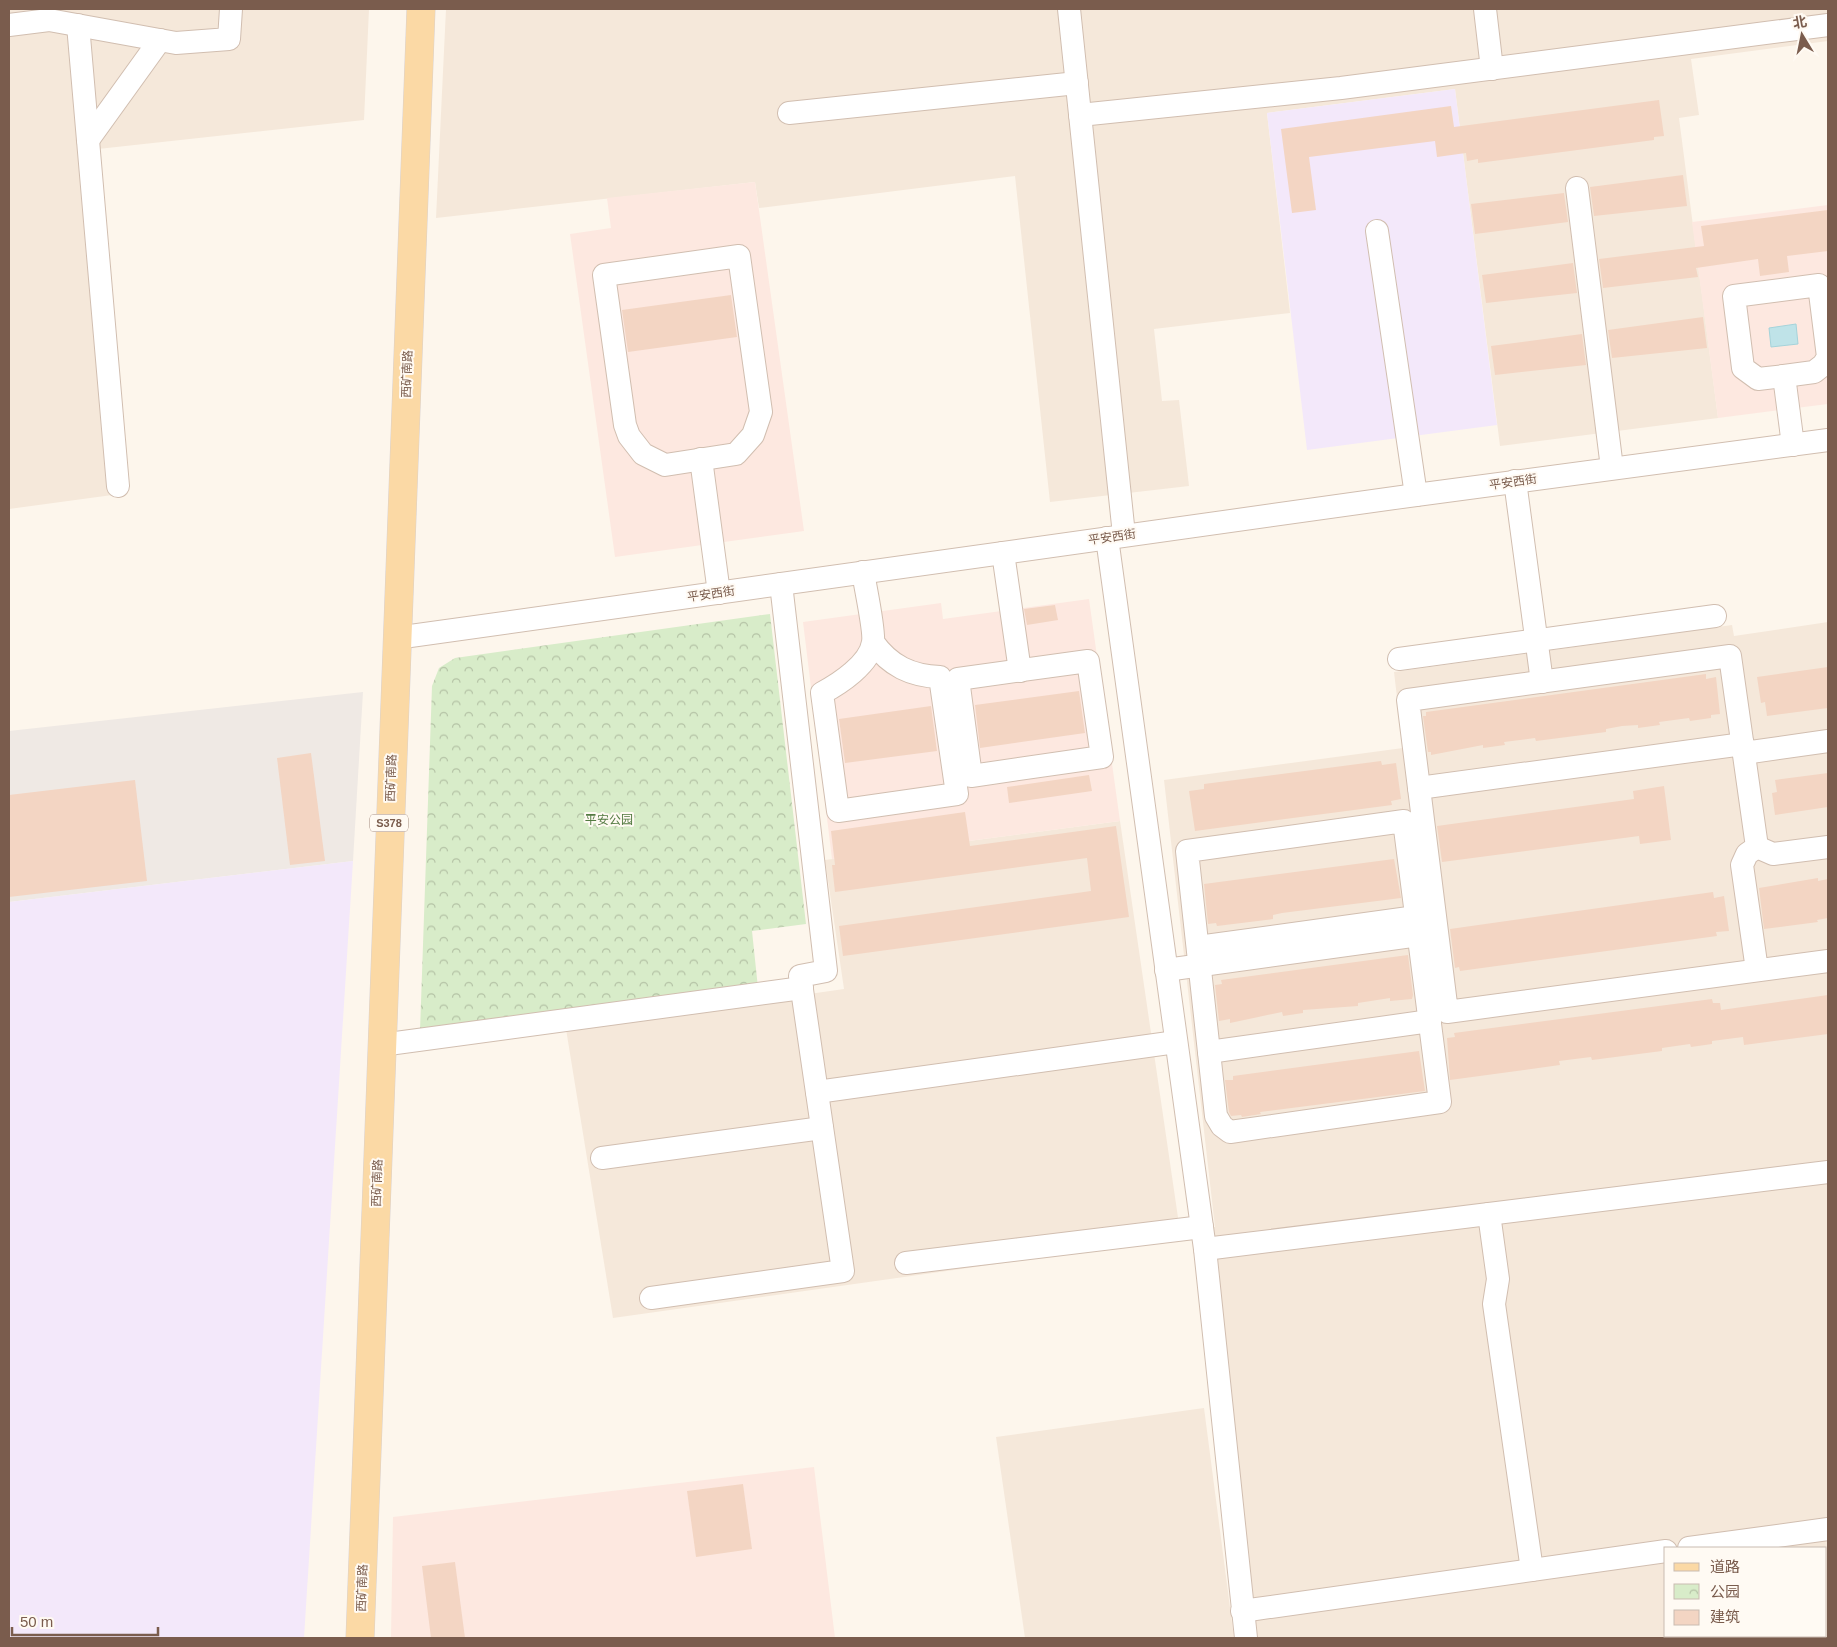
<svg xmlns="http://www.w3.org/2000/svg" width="1837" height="1647" font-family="Arial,'Noto Sans SC',sans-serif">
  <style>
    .residential { fill: #f5e8da; fill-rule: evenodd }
    .commercial { fill: #fde8e0 }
    .industrial { fill: #efe9e4 }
    .education { fill: #f3e8fa }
    .park { fill: url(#park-crowns) }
    .water { fill: #bfe3e8; stroke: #a5d3da }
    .building { fill: #f3d5c3 }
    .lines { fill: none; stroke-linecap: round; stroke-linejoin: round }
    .minor-casing { stroke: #d1beb0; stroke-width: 24 }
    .major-casing { stroke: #dad1cd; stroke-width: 29 }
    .minor { stroke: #fff; stroke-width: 22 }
    .major { stroke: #fbd9a5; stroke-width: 28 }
    .labels { text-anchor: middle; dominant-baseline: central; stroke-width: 4; stroke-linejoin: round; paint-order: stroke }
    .shield { fill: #fffaf3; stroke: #a28b7f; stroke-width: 1 }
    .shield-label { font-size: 11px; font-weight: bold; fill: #7a5c4d }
    .street-label { font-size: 12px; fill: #7a5c4d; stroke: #fffaf3 }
    .park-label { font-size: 12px; fill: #537a41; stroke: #fffaf3 }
  </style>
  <defs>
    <pattern id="park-crowns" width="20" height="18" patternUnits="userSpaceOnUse" patternTransform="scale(1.25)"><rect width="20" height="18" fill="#d8ecc9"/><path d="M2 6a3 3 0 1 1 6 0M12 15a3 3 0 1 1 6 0" fill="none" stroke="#b4c2a5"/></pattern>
  </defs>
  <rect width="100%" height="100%" fill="#fdf6ec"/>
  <g class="residential">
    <path d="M9,9H369L364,120L98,149L127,493L9,509Z"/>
    <path d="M446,9H1828V41L1691,59L1699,115L1679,118L1718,418L1500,446L1455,89L1267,113L1290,313L1154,329L1162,401L1179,400L1189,486L1050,502L1015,176L759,208L755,182L436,218Z"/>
    <path d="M1828,622V1638H1254L1208,1228L1215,1227L1164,780L1403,748L1394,672L1732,625L1734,636ZM1666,1548H1826V1636H1666Z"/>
    <path d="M1120,821L1181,1238L613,1318L566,1029L844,989L825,860Z"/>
    <path d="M1204,1408L1234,1638H1025L996,1437Z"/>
  </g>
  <g class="commercial">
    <path d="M755,182L804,531L615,557L570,234L611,228L607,198Z"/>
    <path d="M1828,205V404L1718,418L1692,222Z"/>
    <path d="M1089,599L1120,821L832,859L803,622L941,603L943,619Z"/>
    <path d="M814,1467L835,1638H391L393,1517Z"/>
  </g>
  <path class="industrial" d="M363,692L353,861L9,902V731Z"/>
  <g class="education">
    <path d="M1455,89L1497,425L1307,450L1267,113Z"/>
    <path d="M353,861L304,1638H9V902Z"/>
  </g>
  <path class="park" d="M770,614L806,924L752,931L758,988L420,1031L432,686L439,668L455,658Z"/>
  <path class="water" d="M1796,324L1798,344L1771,347L1769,328Z"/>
  <g class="building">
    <path d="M1659,100L1664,136L1654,137V140L1478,163V159L1467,161L1466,153L1437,157L1435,141L1309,157L1316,210L1292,213L1281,129L1451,106L1454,127Z"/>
    <path d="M1683,175L1687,206L1594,216L1590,187Z"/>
    <path d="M1564,193L1568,222L1475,234L1471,204Z"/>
    <path d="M1828,210V251L1787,256L1789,272L1760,276L1758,259L1696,268L1698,277L1603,288L1599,259L1704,246L1701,226Z"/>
    <path d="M1573,263L1577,293L1486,303L1482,275Z"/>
    <path d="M731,295L737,337L628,352L622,310Z"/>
    <path d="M1703,317L1707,348L1612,358L1608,330Z"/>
    <path d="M1582,334L1586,365L1495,375L1491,346Z"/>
    <path d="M1055,605L1058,620L1027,625L1024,609Z"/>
    <path d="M1828,667V708L1767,716L1765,702L1761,703L1757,677Z"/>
    <path d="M1706,674V679L1716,677L1720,714L1711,715V718L1690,721L1689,718L1659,722L1660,725L1638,728V725L1622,726L1606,729V732L1536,741L1535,738L1504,742L1505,745L1483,748V745L1431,755V752H1428L1423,716H1426V712Z"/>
    <path d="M1079,691L1085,733L980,748L975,705Z"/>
    <path d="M931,706L937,751L845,763L839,719Z"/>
    <path d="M311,753L325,861L290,865L277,758Z"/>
    <path d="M1381,761L1382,765L1396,763L1401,799L1391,801L1392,805L1195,831L1189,791L1204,789V784Z"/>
    <path d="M1828,773V807L1775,815L1772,793L1777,792L1775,780Z"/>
    <path d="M1089,775L1092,791L1009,803L1007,787Z"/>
    <path d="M135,780L147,881L9,897V795Z"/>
    <path d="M1664,786L1671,840L1640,844L1639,836L1442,862L1437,826L1634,799L1633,791Z"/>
    <path d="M965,812L970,846L1116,826L1129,917L843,956L839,926L1091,891L1087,858L835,892L832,865H835L831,831Z"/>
    <path d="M1394,859L1401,898L1282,913L1273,915V919L1217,926L1216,923L1208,924L1204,884Z"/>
    <path d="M1818,878V881L1828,879V918L1817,920L1818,922L1764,929L1759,888Z"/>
    <path d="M1713,892L1714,898L1724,896L1729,931L1716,932L1717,936L1460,971L1459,967L1455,968L1450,929Z"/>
    <path d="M1408,955L1413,995L1412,999L1390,1001V998L1358,1003V1006L1303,1010V1013L1283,1016L1282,1012L1230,1023V1019L1219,1021L1215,985L1222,984L1221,980Z"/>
    <path d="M1828,995V1034L1744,1045L1743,1037L1712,1041V1044L1691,1047L1690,1044L1662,1048V1051L1592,1060L1591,1057L1559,1061L1560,1065L1450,1080L1447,1038L1455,1037L1454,1033L1712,999L1713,1003H1720L1721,1010Z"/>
    <path d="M1419,1051L1425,1091L1260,1112L1261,1114L1242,1117L1241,1115L1231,1116L1229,1112L1225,1080H1233V1076Z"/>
    <path d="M743,1484L752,1549L696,1557L687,1491Z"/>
    <path d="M455,1562L465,1638H431L422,1566Z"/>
  </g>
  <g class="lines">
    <defs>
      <g id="minor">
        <path d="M1069,9L1124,535"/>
        <path d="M1485,9L1492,69"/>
        <path d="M9,25L49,20L176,43L229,39L231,9"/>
        <path d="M78,25L118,486"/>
        <path d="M789,113L1077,83"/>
        <path d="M1080,115L1341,88L1828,25"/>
        <path d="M88,140L160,40"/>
        <path d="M1577,188L1612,468"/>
        <path d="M1377,231L1416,495"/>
        <path d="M739,256L761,412L753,435L736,454L665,465L643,454L629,436L625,425L604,275Z"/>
        <path d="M1819,285L1828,357L1823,365L1814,372L1784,376L1758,379L1743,368L1734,296Z"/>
        <path d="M1784,376L1793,445"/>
        <path d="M701,459L719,593"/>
        <path d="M1515,481L1542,682"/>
        <path d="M1107,538L1205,1249L1246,1638"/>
        <path d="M1003,553L1020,671"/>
        <path d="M863,572C865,586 875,631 873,642C870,664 839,684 822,693L838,811L957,794L940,677C911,676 890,666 873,642"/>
        <path d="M396,638L1416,495L1828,440"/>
        <path d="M1399,659L1715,616"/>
        <path d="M1088,661L1102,757L971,776L958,679Z"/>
        <path d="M1744,753L1828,741"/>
        <path d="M1419,788L1743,744"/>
        <path d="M1404,821L1440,1102L1230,1132L1222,1126L1216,1116L1187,851Z"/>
        <path d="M1757,847L1773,854L1828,847"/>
        <path d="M1198,947L1416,917"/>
        <path d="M1166,970L1419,935"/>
        <path d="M1757,970L1742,865L1747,854L1757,847L1730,656L1408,700L1447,1012L1828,961"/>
        <path d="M381,1045L802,988"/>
        <path d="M1209,1052L1430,1021"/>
        <path d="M817,1092L1176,1042"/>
        <path d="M602,1158L822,1128"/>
        <path d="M1489,1214L1498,1279L1494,1304L1532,1570"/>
        <path d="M1205,1249L1828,1172"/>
        <path d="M906,1263L1202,1227"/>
        <path d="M651,1298L843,1271L800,976L826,971L781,584"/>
        <path d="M1689,1548L1828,1529"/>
        <path d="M1242,1611L1666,1551"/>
      </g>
      <path id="major" d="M360,1638L421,9"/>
    </defs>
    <use href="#minor" class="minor-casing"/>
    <use href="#major" class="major-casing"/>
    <use href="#minor" class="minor"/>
    <use href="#major" class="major"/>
  </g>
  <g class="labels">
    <rect class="shield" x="370" y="814.5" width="38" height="17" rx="4"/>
    <g class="shield-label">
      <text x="389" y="823">S378</text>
    </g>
    <g class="street-label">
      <text transform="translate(407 374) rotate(-88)">西矿南路</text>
      <text transform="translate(1513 482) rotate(-8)">平安西街</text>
      <text transform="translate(1112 537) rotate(-8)">平安西街</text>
      <text transform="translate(711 594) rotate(-8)">平安西街</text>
      <text transform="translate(391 778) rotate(-88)">西矿南路</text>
      <text transform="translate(377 1183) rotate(-88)">西矿南路</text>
      <text transform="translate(362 1588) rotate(-88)">西矿南路</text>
    </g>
    <g class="park-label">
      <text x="609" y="820">平安公园</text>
    </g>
  </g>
  <rect width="1837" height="1647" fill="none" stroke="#7a5c4d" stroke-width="20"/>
  <rect x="1664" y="1547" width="162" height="90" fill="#fffaf3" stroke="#cabbb1"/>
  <rect x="1674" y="1563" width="25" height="8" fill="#fbd9a5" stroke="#cabbb1"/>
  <text x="1710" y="1572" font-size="15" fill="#7a5c4d">道路</text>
  <rect x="1674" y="1584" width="25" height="15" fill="url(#park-crowns)" stroke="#cabbb1"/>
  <text x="1710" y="1597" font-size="15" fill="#7a5c4d">公园</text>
  <rect x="1674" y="1610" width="25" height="15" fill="#f3d5c3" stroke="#cabbb1"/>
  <text x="1710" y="1622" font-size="15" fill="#7a5c4d">建筑</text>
  <g transform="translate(1802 35) rotate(350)" stroke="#fffaf3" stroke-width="4" paint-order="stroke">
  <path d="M0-4L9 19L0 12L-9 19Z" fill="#7a5c4d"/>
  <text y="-8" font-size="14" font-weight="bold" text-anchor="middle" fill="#7a5c4d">北</text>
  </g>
  <path d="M12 1627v8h146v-8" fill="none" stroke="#7a5c4d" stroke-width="2.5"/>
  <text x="20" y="1627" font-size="15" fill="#7a5c4d" stroke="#fffaf3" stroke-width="4" paint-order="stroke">50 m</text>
</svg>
